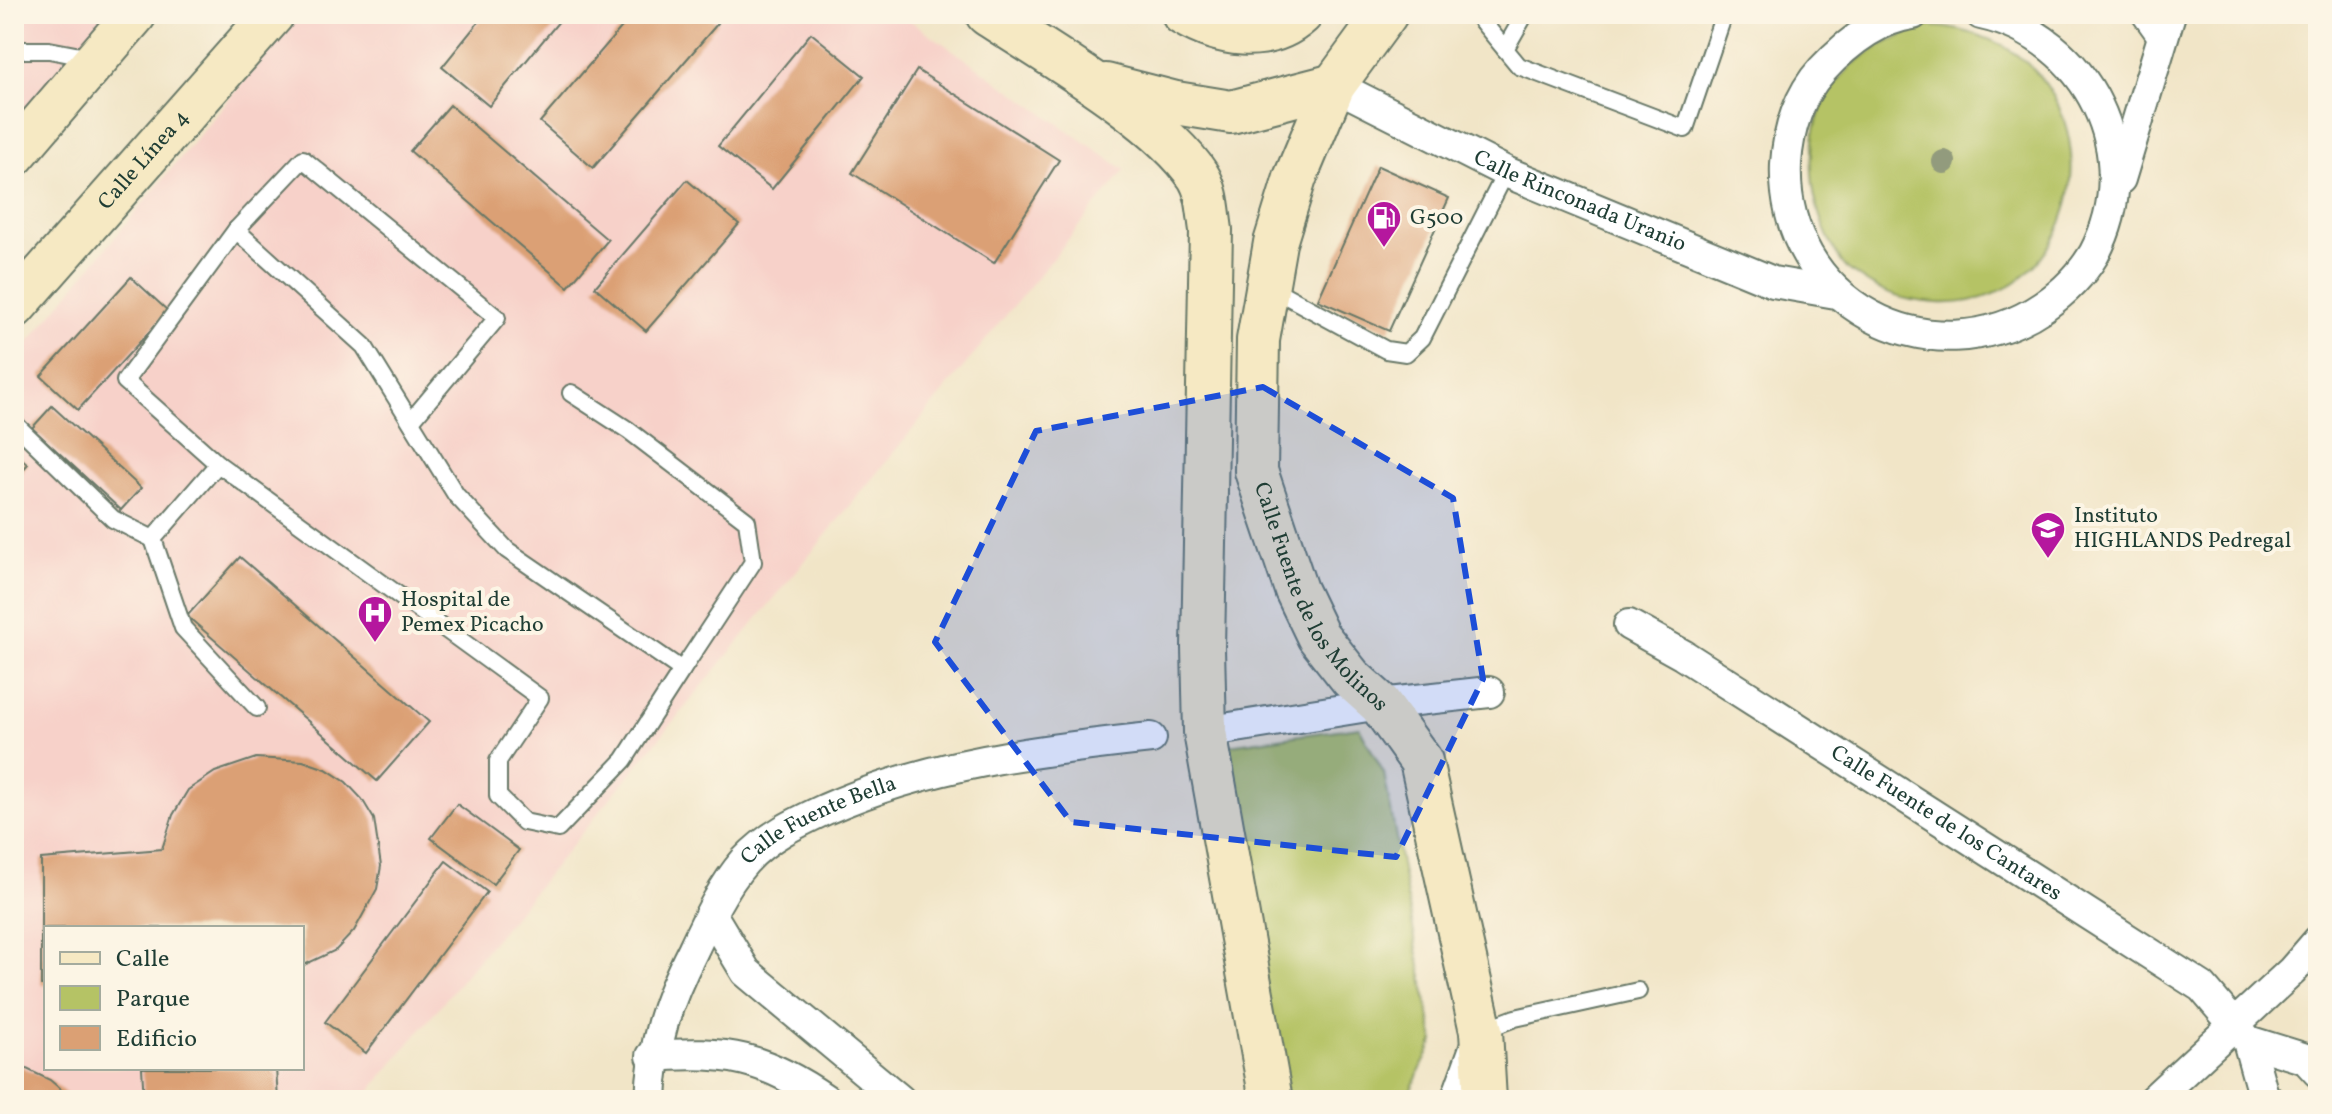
<svg xmlns="http://www.w3.org/2000/svg" width="2332" height="1114" font-family="Vollkorn,serif">
  <style>
    .built { fill: #f7d1c9; fill-rule: evenodd }
    .green { fill: #b5c365; stroke: #6a804c; stroke-width: 2 }
    .building { fill: #dba074 }
    .lines { fill: none; stroke-linecap: round; stroke-linejoin: round }
    .lane-casing { stroke: #687867; stroke-width: 20 }
    .street-casing { stroke: #687867; stroke-width: 34 }
    .secondary-casing { stroke: #687867; stroke-width: 46 }
    .lane { stroke: #fff; stroke-width: 16 }
    .street { stroke: #fff; stroke-width: 30 }
    .secondary { stroke: #f6e9c3; stroke-width: 42 }
    .tree { fill: #929b7d }
    .marked { fill: #1d4ed8; fill-opacity: 0.2; stroke: #1d4ed8; stroke-width: 6; stroke-dasharray: 16 10; stroke-linejoin: round }
    .labels { text-anchor: middle; dominant-baseline: central; stroke-width: 8; stroke-linejoin: round; paint-order: stroke }
    .street-label { font-size: 22px; fill: #1f3d34; stroke: #fcf5e5 }
    .poi-label { font-size: 22px; fill: #1f3d34; stroke: #fcf5e5; text-anchor: start }
  </style>
  <rect width="100%" height="100%" fill="#fcf5e5"/>
  <filter id="ink" filterUnits="userSpaceOnUse"><feTurbulence type="fractalNoise" baseFrequency=".0125" numOctaves="2"/><feDisplacementMap in="SourceGraphic" scale="16" xChannelSelector="R" yChannelSelector="G"/><feConvolveMatrix kernelMatrix="1 2 1 2 8 2 1 2 1" color-interpolation-filters="sRGB"/></filter>
  <filter id="wash" filterUnits="userSpaceOnUse"><feTurbulence type="fractalNoise" baseFrequency=".006" numOctaves="4" result="noise"/><feDisplacementMap in="SourceGraphic" scale="32" xChannelSelector="R" yChannelSelector="G"/><feGaussianBlur stdDeviation="1.8" result="paint"/><feColorMatrix in="noise" values="0 0 0 0 0 0 0 0 0 0 0 0 0 0 0 0 0 1.4 0 .05"/><feComposite in="paint" operator="in"/></filter>
  <g filter="url(#wash)">
    <rect width="100%" height="100%" fill="#f1e5c7"/>
    <g class="built">
      <path d="M14,14H117L14,134Z"/>
      <path d="M299,14H901L1125,170L363,1100H14V360ZM46,928H302V1068H46Z"/>
    </g>
    <g class="green">
      <path d="M1927,26C2131,36 2105,312 1937,303C1899,301 1878,292 1848,269C1840,263 1837,253 1832,245C1806,196 1801,123 1840,78C1863,51 1894,38 1927,26Z"/>
      <path d="M1359,727L1384,773L1434,1041L1406,1100H1282L1207,748Z"/>
    </g>
    <g id="blocks">
      <g class="building">
        <path d="M485,14H565L489,106L442,67Z"/>
        <path d="M633,14H707L718,23L593,168L540,122Z"/>
        <path d="M811,33L864,76L772,189L718,146Z"/>
        <path d="M917,70L1059,160L994,263L852,173Z"/>
        <path d="M450,105L608,240L568,287L410,151Z"/>
        <path d="M1378,166L1449,198L1389,331L1318,300Z"/>
        <path d="M687,180L739,224L646,331L595,287Z"/>
        <path d="M131,277L168,311L78,410L41,376Z"/>
        <path d="M52,406L141,488L121,510L32,428Z"/>
        <path d="M14,452L28,464L14,480Z"/>
        <path d="M240,557L429,722L377,781L187,616Z"/>
        <path d="M256,758L303,761L326,769L346,782L362,799L374,819L381,866L377,889L354,931L336,950L302,966V928H46V985H41V859L162,849L173,815L188,790L215,772Z"/>
        <path d="M457,804L519,850L493,884L431,838Z"/>
        <path d="M446,861L487,892L366,1053L325,1022Z"/>
        <path d="M14,1063L50,1080L73,1100H14Z"/>
        <path d="M142,1068H276L278,1100H144Z"/>
      </g>
    </g>
  </g>
  <g filter="url(#ink)">
    <use href="#blocks" fill-opacity="0" stroke="#687867" stroke-width="2"/>
    <g class="lines">
      <defs>
        <g id="lane">
          <path d="M1476,14L1519,66L1685,129L1724,14"/>
          <path d="M2139,14L2161,45"/>
          <path d="M1505,49L1525,14"/>
          <path d="M14,50H49L91,58"/>
          <path d="M236,230L303,159L497,318L411,421"/>
          <path d="M1268,286L1386,350L1406,353L1422,338L1506,172"/>
          <path d="M14,423L113,519L153,539L218,464L540,698L498,761V796L524,822L558,829L624,760L682,670"/>
          <path d="M218,464L125,381L236,230L364,346L456,495L507,550L682,670L753,562L747,521L628,430L571,393"/>
          <path d="M153,539L183,628L257,708"/>
          <path d="M1481,1031L1515,1018L1638,991"/>
        </g>
        <g id="street">
          <path d="M1913,14C1876,19 1846,44 1822,70C1799,95 1788,130 1786,164C1780,302 1931,383 2044,306C2063,293 2082,274 2094,254C2147,155 2088,37 1981,14"/>
          <path id="s1" d="M1334,85L1506,172L1773,282L1836,293"/>
          <path d="M2120,179L2170,14"/>
          <path id="s2" d="M1629,625L1683,655L2202,987L2248,1041L2263,1095L2268,1100"/>
          <path d="M1205,732L1380,704L1489,692"/>
          <path d="M711,914L746,972L900,1100"/>
          <path d="M2248,1041L2306,1059L2318,1072"/>
          <path d="M652,1056C728,1050 764,1057 826,1100"/>
          <path id="s3" d="M651,1100C653,1042 667,1001 693,950C707,920 723,886 745,861C768,836 796,823 826,809C930,763 1039,750 1151,738"/>
          <path d="M1456,1100L1477,1042"/>
          <path d="M2153,1100L2292,971L2318,941"/>
        </g>
        <g id="secondary">
          <path d="M987,14C1046,53 1160,118 1198,176C1208,192 1208,211 1211,230L1203,648L1205,732L1271,1100"/>
          <path d="M1183,14C1218,35 1267,45 1301,14"/>
          <path id="s4" d="M1386,14L1334,85L1295,178L1275,243L1258,340L1256,471L1296,590L1318,636L1351,678L1380,704L1421,761L1481,1031L1485,1100"/>
          <path d="M1106,85L1176,103L1231,112L1334,85"/>
          <path d="M14,155L135,14"/>
          <path id="s5" d="M14,307L273,14"/>
        </g>
      </defs>
      <use href="#lane" class="lane-casing"/>
      <use href="#street" class="street-casing"/>
      <use href="#secondary" class="secondary-casing"/>
      <use href="#lane" class="lane"/>
      <use href="#street" class="street"/>
      <use href="#secondary" class="secondary"/>
    </g>
    <circle class="tree" cx="1944" cy="162" r="12"/>
  </g>
  <path class="marked" d="M1263,387L1453,498L1483,679L1396,857L1071,822L935,642L1036,431Z"/>
  <defs>
    <symbol id="fuel-pin" viewBox="-11 -11 22 30"><path d="M0 17L-7.5 6A9.5 9.5 0 1 1 7.5 6Z" fill="#b5179e" stroke="#fcf5e5"/><path d="M-5.5-6h7V0h2V4h1.3V-2.5L3-4.5l.8-.8L6-3V5H2.5V1h-1V6h-7ZM-4.2-4.7v3.2H.2V-4.7Z" fill="#fff"/></symbol>
    <symbol id="school-pin" viewBox="-11 -11 22 30"><path d="M0 17L-7.5 6A9.5 9.5 0 1 1 7.5 6Z" fill="#b5179e" stroke="#fcf5e5"/><path d="M0-5L7-2L0 1L-7-2ZM-4 1L0 2.5L4 1V4Q0 6-4 4Z" fill="#fff"/></symbol>
    <symbol id="hospital-pin" viewBox="-11 -11 22 30"><path d="M0 17L-7.5 6A9.5 9.5 0 1 1 7.5 6Z" fill="#b5179e" stroke="#fcf5e5"/><path d="M-5-5h3v3.5h4V-5h3V5h-3V1.5h-4V5h-3Z" fill="#fff"/></symbol>
  </defs>
  <g fill-rule="evenodd">
    <use href="#fuel-pin" x="1364" y="198" width="40" height="54"/>
    <use href="#school-pin" x="2028" y="509" width="40" height="54"/>
    <use href="#hospital-pin" x="355" y="593" width="40" height="54"/>
  </g>
  <g class="labels">
    <g class="street-label">
      <text stroke="none"><textPath href="#s5" startOffset="196">Calle Línea 4</textPath></text>
      <text stroke="none"><textPath href="#s1" startOffset="272">Calle Rinconada Uranio</textPath></text>
      <text stroke="none"><textPath href="#s4" startOffset="630">Calle Fuente de los Molinos</textPath></text>
      <text stroke="none"><textPath href="#s2" startOffset="374">Calle Fuente de los Cantares</textPath></text>
      <text stroke="none"><textPath href="#s3" startOffset="346">Calle Fuente Bella</textPath></text>
    </g>
    <g class="poi-label">
      <text x="1410" y="218">G500</text>
      <text x="2074" y="516">Instituto<tspan x="2074" dy="25">HIGHLANDS Pedregal</tspan></text>
      <text x="401" y="600">Hospital de<tspan x="401" dy="25">Pemex Picacho</tspan></text>
    </g>
  </g>
  <rect width="2332" height="1114" fill="none" stroke="#fcf5e5" stroke-width="48"/>
  <rect x="44" y="926" width="260" height="144" fill="#fcf5e5" stroke="#a4ab9e" stroke-width="2"/>
  <rect x="60" y="952" width="40" height="12" fill="#f6e9c3" stroke="#a4ab9e" stroke-width="2"/>
  <text x="116" y="966" font-size="24" fill="#1f3d34">Calle</text>
  <rect x="60" y="986" width="40" height="24" fill="#b5c365" stroke="#a4ab9e" stroke-width="2"/>
  <text x="116" y="1006" font-size="24" fill="#1f3d34">Parque</text>
  <rect x="60" y="1026" width="40" height="24" fill="#dba074" stroke="#a4ab9e" stroke-width="2"/>
  <text x="116" y="1046" font-size="24" fill="#1f3d34">Edificio</text>
</svg>
